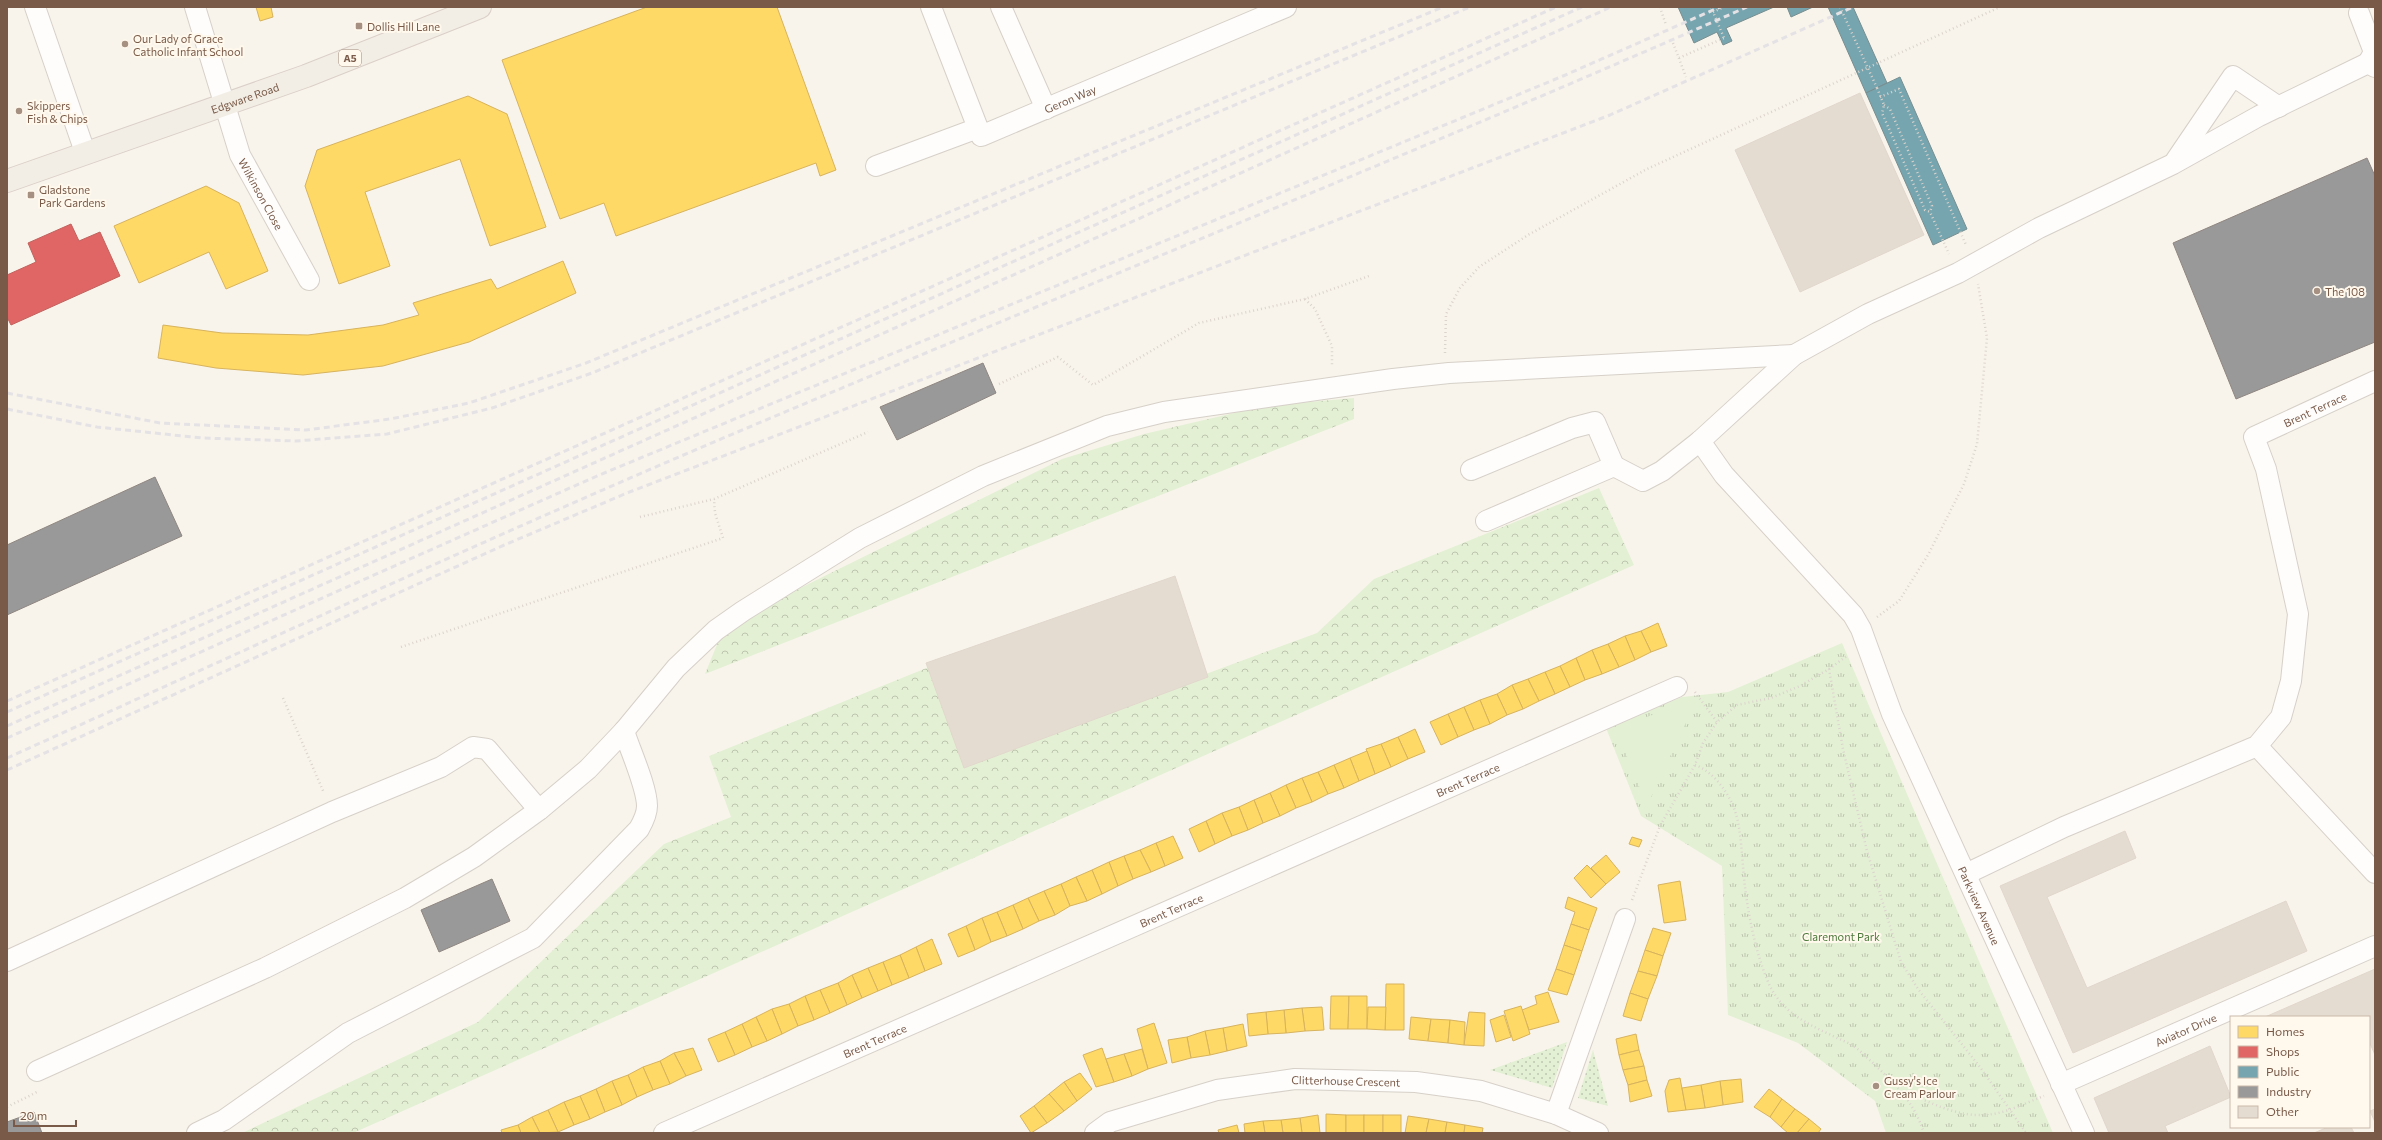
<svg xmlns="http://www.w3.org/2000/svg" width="2382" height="1140" font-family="Commissioner,sans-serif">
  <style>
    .grass { fill: url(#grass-dots) }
    .forest { fill: url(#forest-crowns) }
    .park { fill: url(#park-tufts) }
    .garden { fill: #e3f0d4 }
    .homes { fill: #ffd966; stroke: #d7b35d }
    .shops { fill: #e06666; stroke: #c1625d }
    .public { fill: #76a5af; stroke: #778e90 }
    .industry { fill: #999; stroke: #8f8681 }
    .building { fill: #e5dcd1; stroke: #e1d7cc }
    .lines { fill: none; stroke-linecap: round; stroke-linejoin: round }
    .minor-casing { stroke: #d6d0c8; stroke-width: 22 }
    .major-casing { stroke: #dad0c9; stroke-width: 24 }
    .path { stroke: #dbd3cd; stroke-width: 2.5; stroke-dasharray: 1 3; stroke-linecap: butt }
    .minor { stroke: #fefdfc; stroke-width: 20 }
    .major { stroke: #f3eee5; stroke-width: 22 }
    .rail { stroke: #e5e2e5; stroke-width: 3; stroke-dasharray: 6 4; stroke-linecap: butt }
    .path-bridge { stroke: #dbd3cd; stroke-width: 2.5; stroke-dasharray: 1 3; stroke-linecap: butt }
    .poi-dot { fill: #a59081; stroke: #fff8ec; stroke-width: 1.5 }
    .labels { text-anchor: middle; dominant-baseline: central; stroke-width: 4; stroke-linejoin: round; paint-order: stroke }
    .shield { fill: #fff8ec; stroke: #a18979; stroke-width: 1 }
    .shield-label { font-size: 10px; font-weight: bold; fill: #795a48 }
    .poi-label { font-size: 11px; fill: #795a48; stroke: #fff8ec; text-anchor: start }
    .street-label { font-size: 11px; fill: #795a48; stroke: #fff8ec }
    .park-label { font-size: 11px; fill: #4c7a3c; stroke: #fff8ec }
  </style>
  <defs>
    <pattern id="grass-dots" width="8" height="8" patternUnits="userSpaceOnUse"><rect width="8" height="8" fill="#e3f0d4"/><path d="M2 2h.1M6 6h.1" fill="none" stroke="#bdc5ae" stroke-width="1.8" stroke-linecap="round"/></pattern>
    <pattern id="forest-crowns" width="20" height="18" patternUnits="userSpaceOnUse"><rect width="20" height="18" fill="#e3f0d4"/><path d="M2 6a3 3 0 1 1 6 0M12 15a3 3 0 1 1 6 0" fill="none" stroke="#bdc5ae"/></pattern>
    <pattern id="park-tufts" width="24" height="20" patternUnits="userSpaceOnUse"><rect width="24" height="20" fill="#e3f0d4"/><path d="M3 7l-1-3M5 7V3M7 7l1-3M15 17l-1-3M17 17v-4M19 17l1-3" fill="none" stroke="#bdc5ae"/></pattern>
  </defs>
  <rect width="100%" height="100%" fill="#f8f4eb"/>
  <g class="grass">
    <path d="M1567,1042L1552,1088L1490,1070Z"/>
    <path d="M1593,1050L1608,1106L1578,1098Z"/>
  </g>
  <g class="forest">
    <path d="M1354,398V419L705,674L718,642L738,625L780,598L1062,459L1144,434L1264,406Z"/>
    <path d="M1599,488L1634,565L353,1133H242L478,1022L664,844L731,817L709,756L934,665L965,763L1317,633L1374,579Z"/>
  </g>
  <path class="park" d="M1842,643L2053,1133H1886L1875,1101L1798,1043L1728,1015L1722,866L1641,816L1606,728L1682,697L1728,692Z"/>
  <path class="garden" d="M1698,697L1647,806L1616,729Z"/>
  <g class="homes">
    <path d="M256,7H271L273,17L260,21Z"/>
    <path d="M647,7H777L836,170L820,176L816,163L616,236L604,203L560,219L502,60Z"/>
    <path d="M468,96L507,114L546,227L490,246L460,159L365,192L390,266L339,284L305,186L317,150Z"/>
    <path d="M206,186L239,203L268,271L226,289L209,252L139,283L114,226Z"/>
    <path d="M563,261L576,293L469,342L383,366L303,375L216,368L158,358L163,325L222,333L308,335L383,325L419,315L413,303L491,279L497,289Z"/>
    <path d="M1658,623L1667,646L1651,652L1641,631Z"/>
    <path d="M1641,631L1651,652L1635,660L1625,636Z"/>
    <path d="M1625,636L1635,660L1619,667L1608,644Z"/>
    <path d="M1608,644L1619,667L1602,674L1592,650Z"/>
    <path d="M1592,650L1602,674L1585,680L1576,658Z"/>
    <path d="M1576,658L1585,680L1570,687L1560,666Z"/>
    <path d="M1560,666L1570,687L1555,694L1545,672Z"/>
    <path d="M1545,672L1555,694L1539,701L1528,679Z"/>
    <path d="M1528,679L1539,701L1523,709L1512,685Z"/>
    <path d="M1512,685L1523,709L1507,715L1497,694Z"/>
    <path d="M1497,694L1507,715L1490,724L1480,700Z"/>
    <path d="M1480,700L1490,724L1474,730L1464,707Z"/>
    <path d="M1464,707L1474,730L1458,737L1448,714Z"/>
    <path d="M1448,714L1458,737L1441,745L1430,722Z"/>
    <path d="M1415,729L1425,752L1408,759L1398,737Z"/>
    <path d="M1398,737L1408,759L1391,767L1381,744Z"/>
    <path d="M1381,744L1391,767L1375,774L1366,749Z"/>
    <path d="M1367,751L1375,774L1359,781L1350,758Z"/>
    <path d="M1350,758L1359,781L1344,788L1334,765Z"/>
    <path d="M1334,765L1344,788L1328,794L1318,772Z"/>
    <path d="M1318,772L1328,794L1312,802L1302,778Z"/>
    <path d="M1302,778L1312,802L1296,808L1286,785Z"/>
    <path d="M1286,785L1296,808L1280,816L1270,793Z"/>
    <path d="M1270,793L1280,816L1263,823L1254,800Z"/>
    <path d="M1254,800L1263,823L1248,830L1239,807Z"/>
    <path d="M1239,807L1248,830L1232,836L1222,813Z"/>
    <path d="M1222,813L1232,836L1215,844L1206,821Z"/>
    <path d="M1206,821L1215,844L1199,852L1189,829Z"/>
    <path d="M1173,836L1183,858L1165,866L1156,843Z"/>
    <path d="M1632,837L1642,840L1639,847L1629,844Z"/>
    <path d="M1156,843L1165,866L1151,872L1140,850Z"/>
    <path d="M1140,850L1151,872L1133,879L1124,856Z"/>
    <path d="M1606,855L1620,872L1606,884L1591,868Z"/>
    <path d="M1124,856L1133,879L1118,886L1109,862Z"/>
    <path d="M1109,862L1118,886L1102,894L1092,870Z"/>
    <path d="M1587,865L1606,884L1591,898L1574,878Z"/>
    <path d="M1092,870L1102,894L1087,901L1076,877Z"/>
    <path d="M1076,877L1087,901L1070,906L1061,884Z"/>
    <path d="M1680,881L1686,920L1664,923L1658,885Z"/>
    <path d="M1061,884L1070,906L1055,915L1044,891Z"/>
    <path d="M1044,891L1055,915L1039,921L1028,898Z"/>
    <path d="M1568,897L1597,908L1589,930L1571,924L1575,912L1565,908Z"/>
    <path d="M1028,898L1039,921L1023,929L1013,905Z"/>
    <path d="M1013,905L1023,929L1007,936L997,912Z"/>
    <path d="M997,912L1007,936L991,942L982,918Z"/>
    <path d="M982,918L991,942L975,950L966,926Z"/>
    <path d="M1571,924L1589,930L1582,951L1564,945Z"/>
    <path d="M966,926L975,950L958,957L948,934Z"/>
    <path d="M1653,928L1671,933L1663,956L1645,950Z"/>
    <path d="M932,939L942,964L925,971L916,947Z"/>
    <path d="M1564,945L1582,951L1574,975L1556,969Z"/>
    <path d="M916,947L925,971L909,978L900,955Z"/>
    <path d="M1645,950L1663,956L1657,976L1638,971Z"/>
    <path d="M900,955L909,978L892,985L883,962Z"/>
    <path d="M883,962L892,985L878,991L868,968Z"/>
    <path d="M868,968L878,991L862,998L852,975Z"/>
    <path d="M1556,969L1574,975L1567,995L1548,990Z"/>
    <path d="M1638,971L1657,976L1648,999L1630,993Z"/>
    <path d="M852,975L862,998L847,1005L838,983Z"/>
    <path d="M838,983L847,1005L830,1013L820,990Z"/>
    <path d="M1386,984H1404V1030H1385Z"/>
    <path d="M820,990L830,1013L814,1020L805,996Z"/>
    <path d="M1548,992L1559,1022L1529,1030L1522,1010L1537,1004L1535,996Z"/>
    <path d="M1630,993L1648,999L1641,1021L1623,1016Z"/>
    <path d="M805,996L814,1020L798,1026L789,1004Z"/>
    <path d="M1331,996H1349L1348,1029H1330Z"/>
    <path d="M1349,996H1367V1029H1348Z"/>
    <path d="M789,1004L798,1026L782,1034L772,1009Z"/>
    <path d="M1521,1006L1530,1034L1513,1041L1504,1011Z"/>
    <path d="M1322,1007L1324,1030L1305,1031L1302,1008Z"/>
    <path d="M1368,1007H1386L1385,1030L1367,1029Z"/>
    <path d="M1302,1008L1305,1031L1286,1033L1284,1010Z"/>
    <path d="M772,1009L782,1034L767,1041L756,1017Z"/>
    <path d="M1284,1010L1286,1033L1268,1034L1266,1012Z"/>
    <path d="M1266,1012L1268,1034L1249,1036L1247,1014Z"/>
    <path d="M1469,1012L1485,1013L1484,1046L1464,1045Z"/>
    <path d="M1504,1015L1511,1037L1496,1042L1490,1020Z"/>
    <path d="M756,1017L767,1041L752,1047L742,1024Z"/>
    <path d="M1411,1017L1431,1019L1428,1041L1409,1039Z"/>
    <path d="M1431,1019L1450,1020L1448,1043L1428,1041Z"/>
    <path d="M1450,1020L1465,1022L1464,1045L1448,1043Z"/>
    <path d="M1154,1023L1167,1063L1148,1069L1137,1029Z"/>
    <path d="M742,1024L752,1047L735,1055L725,1032Z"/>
    <path d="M1243,1024L1247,1046L1227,1051L1223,1028Z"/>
    <path d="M1223,1028L1227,1051L1210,1055L1205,1031Z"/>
    <path d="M1205,1031L1210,1055L1191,1058L1187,1037Z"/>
    <path d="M725,1032L735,1055L718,1062L708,1039Z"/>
    <path d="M1636,1034L1639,1050L1619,1055L1616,1039Z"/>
    <path d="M1187,1037L1191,1058L1172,1063L1168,1040Z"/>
    <path d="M693,1048L702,1070L686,1076L674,1053Z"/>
    <path d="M1102,1048L1114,1082L1096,1087L1083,1055Z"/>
    <path d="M1142,1049L1148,1069L1132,1076L1124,1054Z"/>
    <path d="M1639,1050L1644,1066L1623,1070L1619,1055Z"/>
    <path d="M674,1053L686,1076L670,1084L660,1061Z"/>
    <path d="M1124,1054L1132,1076L1114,1082L1106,1059Z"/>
    <path d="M660,1061L670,1084L653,1090L643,1067Z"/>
    <path d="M1644,1066L1647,1080L1628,1085L1623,1070Z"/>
    <path d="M643,1067L653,1090L637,1097L628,1075Z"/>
    <path d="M1080,1073L1092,1089L1077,1101L1064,1082Z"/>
    <path d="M628,1075L637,1097L622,1105L612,1081Z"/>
    <path d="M1680,1078L1686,1110L1668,1112L1665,1091L1669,1080Z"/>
    <path d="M1741,1079L1743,1102L1723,1105L1720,1081Z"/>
    <path d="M1647,1080L1652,1096L1630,1102L1628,1085Z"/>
    <path d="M612,1081L622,1105L605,1112L596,1089Z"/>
    <path d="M1720,1081L1723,1105L1705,1108L1701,1085Z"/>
    <path d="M1064,1082L1077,1101L1064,1111L1049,1094Z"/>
    <path d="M1701,1085L1705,1108L1686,1110L1682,1088Z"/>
    <path d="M596,1089L605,1112L590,1119L580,1096Z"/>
    <path d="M1769,1089L1782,1099L1770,1117L1754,1107Z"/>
    <path d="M1049,1094L1064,1111L1047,1123L1034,1106Z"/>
    <path d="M580,1096L590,1119L574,1125L564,1102Z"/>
    <path d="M1782,1099L1795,1109L1781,1127L1770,1117Z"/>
    <path d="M564,1102L574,1125L558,1132L548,1110Z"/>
    <path d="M1034,1106L1047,1123L1031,1133L1020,1116Z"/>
    <path d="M1795,1109L1809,1119L1797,1133H1788L1781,1127Z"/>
    <path d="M548,1110L558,1132L540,1133L532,1117Z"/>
    <path d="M1326,1114L1346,1115V1133H1326Z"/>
    <path d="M1318,1115L1320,1133H1302L1300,1118Z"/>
    <rect x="1346" y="1115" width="18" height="18"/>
    <rect x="1364" y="1115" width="19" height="18"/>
    <rect x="1383" y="1115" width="18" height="18"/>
    <path d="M1408,1116L1429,1119L1426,1133H1405Z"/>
    <path d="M532,1117L540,1133H521L518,1125Z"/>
    <path d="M1300,1118L1302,1133H1283L1281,1120Z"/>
    <path d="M1429,1119L1447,1122L1445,1133H1426Z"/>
    <path d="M1809,1119L1821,1129L1818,1133H1797Z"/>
    <path d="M1281,1120L1283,1133H1265L1263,1121Z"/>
    <path d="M1263,1121L1265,1133H1245L1244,1124Z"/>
    <path d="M1447,1122L1465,1125L1464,1133H1445Z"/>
    <path d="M518,1125L521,1133H502L501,1130Z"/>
    <path d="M1237,1125L1239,1133H1219L1218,1130Z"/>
    <path d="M1465,1125L1483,1128L1482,1133H1464Z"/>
  </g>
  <path class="shops" d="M71,224L79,241L100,232L120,276L11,325L7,317V275L36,262L28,243Z"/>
  <g class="public">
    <path d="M1678,7H1774L1726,28L1732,41L1723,45L1717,32L1694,43Z"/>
    <path d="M1787,7H1813L1791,17Z"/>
    <path d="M1828,7H1853L1887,83L1866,93Z"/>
    <path d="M1900,77L1967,229L1933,245L1866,93Z"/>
  </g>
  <g class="industry">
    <path d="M2367,158L2375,176V342L2236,399L2173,243Z"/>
    <path d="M983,363L996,393L897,440L880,407Z"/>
    <path d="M155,477L182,536L7,615V545Z"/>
    <path d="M492,879L510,921L439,952L421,910Z"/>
    <path d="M34,1112L42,1133H7V1122Z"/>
  </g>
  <g class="building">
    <path d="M1860,93L1924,235L1800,292L1735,150Z"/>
    <path d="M1175,576L1208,677L964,768L926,663Z"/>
    <path d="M2125,831L2136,858L2047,897L2087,988L2286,901L2307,951L2073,1053L2000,886Z"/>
    <path d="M2375,969V1055L2369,1041V1017H2265Z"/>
    <path d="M2210,1046L2231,1097L2165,1126L2168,1133H2109L2094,1098Z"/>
    <path d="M2375,1109V1122L2370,1111Z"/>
    <path d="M2328,1127H2351L2354,1133H2314Z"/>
  </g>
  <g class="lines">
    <defs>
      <g id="minor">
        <path d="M35,7L85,152"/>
        <path id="s1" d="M195,7L240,155L309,280"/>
        <path id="s2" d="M931,7L981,136L1286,7"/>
        <path d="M1001,7L1046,109"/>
        <path d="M2359,13L2374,52L2368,63"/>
        <path d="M2176,160L2233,76L2279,107"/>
        <path d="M876,166L978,128"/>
        <path id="s3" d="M1700,441L1724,475L1853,615L1861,629L1892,714L2084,1133"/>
        <path d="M1471,470L1572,428L1595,422L1614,466"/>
        <path d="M1486,521L1614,466L1643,481L1662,471L1700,441L1794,355L1868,314L1958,273L2039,228L2173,164L2259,116L2368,63L2375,67"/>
        <path d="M2257,746L2375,873"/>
        <path id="s4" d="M1966,874L2064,827L2257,746L2281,717L2291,681L2298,614L2266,469L2254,437L2375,381"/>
        <path d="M7,961L332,812L441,767L473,747L487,749L539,810"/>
        <path d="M37,1071L265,968L405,898L474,857L539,810L588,769L624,731L676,668L716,630L743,611L860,538L983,476L1107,426L1164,412L1393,379L1449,373L1794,355"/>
        <path id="s5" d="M2061,1084L2375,946"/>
        <path d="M1556,1114L1625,919"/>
        <path d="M197,1133L224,1120L348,1033L533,938L639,829C643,822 647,814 647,806C647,787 630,750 624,731"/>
        <path id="s6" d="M664,1133L1677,687"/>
        <path id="s7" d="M1095,1133L1110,1122L1217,1090L1295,1079L1416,1082L1481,1091L1556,1114L1598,1133"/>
      </g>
      <g id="major">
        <path id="s8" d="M7,181L306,76L480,7"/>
      </g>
    </defs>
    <use href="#minor" class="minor-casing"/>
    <use href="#major" class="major-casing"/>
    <g class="path">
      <path d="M1660,7L1666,25"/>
      <path d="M1713,12L1724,7"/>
      <path d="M1673,43L1686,77"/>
      <path d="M1679,58L1724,38"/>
      <path d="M1877,88L1884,105L1882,113L1925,210L1930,212L1949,254"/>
      <path d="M1880,97L1899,89L1966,245"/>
      <path d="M1884,105L1890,109L1932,206L1930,212"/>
      <path d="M1305,299L1315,309L1332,346V367"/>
      <path d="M1445,353L1446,314L1460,288L1479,267L1528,235L1647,169L2000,7"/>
      <path d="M999,384L1058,357L1093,385L1199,323L1305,299L1369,276"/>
      <path d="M640,517L714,499L868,432"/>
      <path d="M1877,617L1899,601L1928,555L1964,484L1977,444L1987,338L1978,284"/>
      <path d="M401,647L723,538L715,513L714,499"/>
      <path d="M1829,669L1848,655"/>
      <path d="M1695,692L1717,722"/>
      <path d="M283,698L324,793"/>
      <path d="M1695,765C1713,771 1729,793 1735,811C1742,831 1742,865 1745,887C1749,919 1756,954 1769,984C1784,1018 1820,1029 1850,1044C1858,1048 1866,1057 1873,1063C1896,1085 1914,1102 1924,1133"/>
      <path d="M1632,900L1660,826L1695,765L1703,743L1717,722L1737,705L1771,698L1800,686L1829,669L1843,749L1867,851L1901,962L1918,989L1980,1067L2026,1133"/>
      <path d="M1903,1091C1928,1101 1954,1116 1982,1115C2003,1115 2025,1103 2044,1096"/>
      <path d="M7,1107L37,1092"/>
    </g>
    <use href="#minor" class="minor"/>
    <use href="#major" class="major"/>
    <g class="rail">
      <path d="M7,393L160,423L306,430L390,419L469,403L586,363L1443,7"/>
      <path d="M7,409L97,427L202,438L296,441L387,434L492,408L592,373L1470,7"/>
      <path d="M7,701L1556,7"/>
      <path d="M7,712L1582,7"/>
      <path d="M7,726L1611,7"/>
      <path d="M7,738L597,476L1563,76L1720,7"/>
      <path d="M7,758C253,647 498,533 747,428C1080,287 1416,153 1747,7"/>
      <path d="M7,770L502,546L627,493L1610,115L1853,7"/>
    </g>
    <g class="path-bridge">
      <path d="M1711,7L1724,38"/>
      <path d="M1840,7L1877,88"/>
    </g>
  </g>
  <g class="poi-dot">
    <rect x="355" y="22" width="8" height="8" rx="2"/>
    <circle cx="125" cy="44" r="4"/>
    <circle cx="19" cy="111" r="4"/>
    <rect x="27" y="191" width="8" height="8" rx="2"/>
    <circle cx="2317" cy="291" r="4"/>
    <circle cx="1876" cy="1086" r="4"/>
  </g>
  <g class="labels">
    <rect class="shield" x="339" y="50" width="22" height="16" rx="3"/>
    <g class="shield-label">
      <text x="350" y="58">A5</text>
    </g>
    <g class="poi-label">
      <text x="367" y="26">Dollis Hill Lane</text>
      <text x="133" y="38">Our Lady of Grace<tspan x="133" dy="13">Catholic Infant School</tspan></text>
      <text x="27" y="105">Skippers<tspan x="27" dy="13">Fish &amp; Chips</tspan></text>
      <text x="39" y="189">Gladstone<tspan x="39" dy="13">Park Gardens</tspan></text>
      <text x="2325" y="291">The 108</text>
      <text x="1884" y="1080">Gussy's Ice<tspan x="1884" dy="13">Cream Parlour</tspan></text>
    </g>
    <g class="street-label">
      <text stroke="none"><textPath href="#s8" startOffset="252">Edgware Road</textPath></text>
      <text stroke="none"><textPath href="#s2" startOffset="235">Geron Way</textPath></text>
      <text stroke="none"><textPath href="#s1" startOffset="199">Wilkinson Close</textPath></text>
      <text stroke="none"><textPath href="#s4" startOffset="710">Brent Terrace</textPath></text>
      <text stroke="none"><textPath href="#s6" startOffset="878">Brent Terrace</textPath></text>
      <text stroke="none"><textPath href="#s3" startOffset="549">Parkview Avenue</textPath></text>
      <text stroke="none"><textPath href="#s6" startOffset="554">Brent Terrace</textPath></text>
      <text stroke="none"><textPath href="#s5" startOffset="136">Aviator Drive</textPath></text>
      <text stroke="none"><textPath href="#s6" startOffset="230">Brent Terrace</textPath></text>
      <text stroke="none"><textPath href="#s7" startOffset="260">Clitterhouse Crescent</textPath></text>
    </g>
    <g class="park-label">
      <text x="1841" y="936">Claremont Park</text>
    </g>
  </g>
  <rect width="2382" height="1140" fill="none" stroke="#795a48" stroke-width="16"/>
  <rect x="2230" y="1016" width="140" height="112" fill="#fff8ec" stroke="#c9b9aa"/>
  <rect x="2238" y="1026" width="20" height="12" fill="#ffd966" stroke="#c9b9aa"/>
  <text x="2266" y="1036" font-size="12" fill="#795a48">Homes</text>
  <rect x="2238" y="1046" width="20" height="12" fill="#e06666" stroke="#c9b9aa"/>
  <text x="2266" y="1056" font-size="12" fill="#795a48">Shops</text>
  <rect x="2238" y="1066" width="20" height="12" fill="#76a5af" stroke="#c9b9aa"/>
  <text x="2266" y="1076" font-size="12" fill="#795a48">Public</text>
  <rect x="2238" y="1086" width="20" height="12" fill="#999999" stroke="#c9b9aa"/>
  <text x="2266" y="1096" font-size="12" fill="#795a48">Industry</text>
  <rect x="2238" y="1106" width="20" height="12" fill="#e5dcd1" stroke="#c9b9aa"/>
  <text x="2266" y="1116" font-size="12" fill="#795a48">Other</text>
  <path d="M14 1120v6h62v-6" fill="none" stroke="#795a48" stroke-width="2"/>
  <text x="20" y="1120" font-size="12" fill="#795a48" stroke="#fff8ec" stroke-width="3" paint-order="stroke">20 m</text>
</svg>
